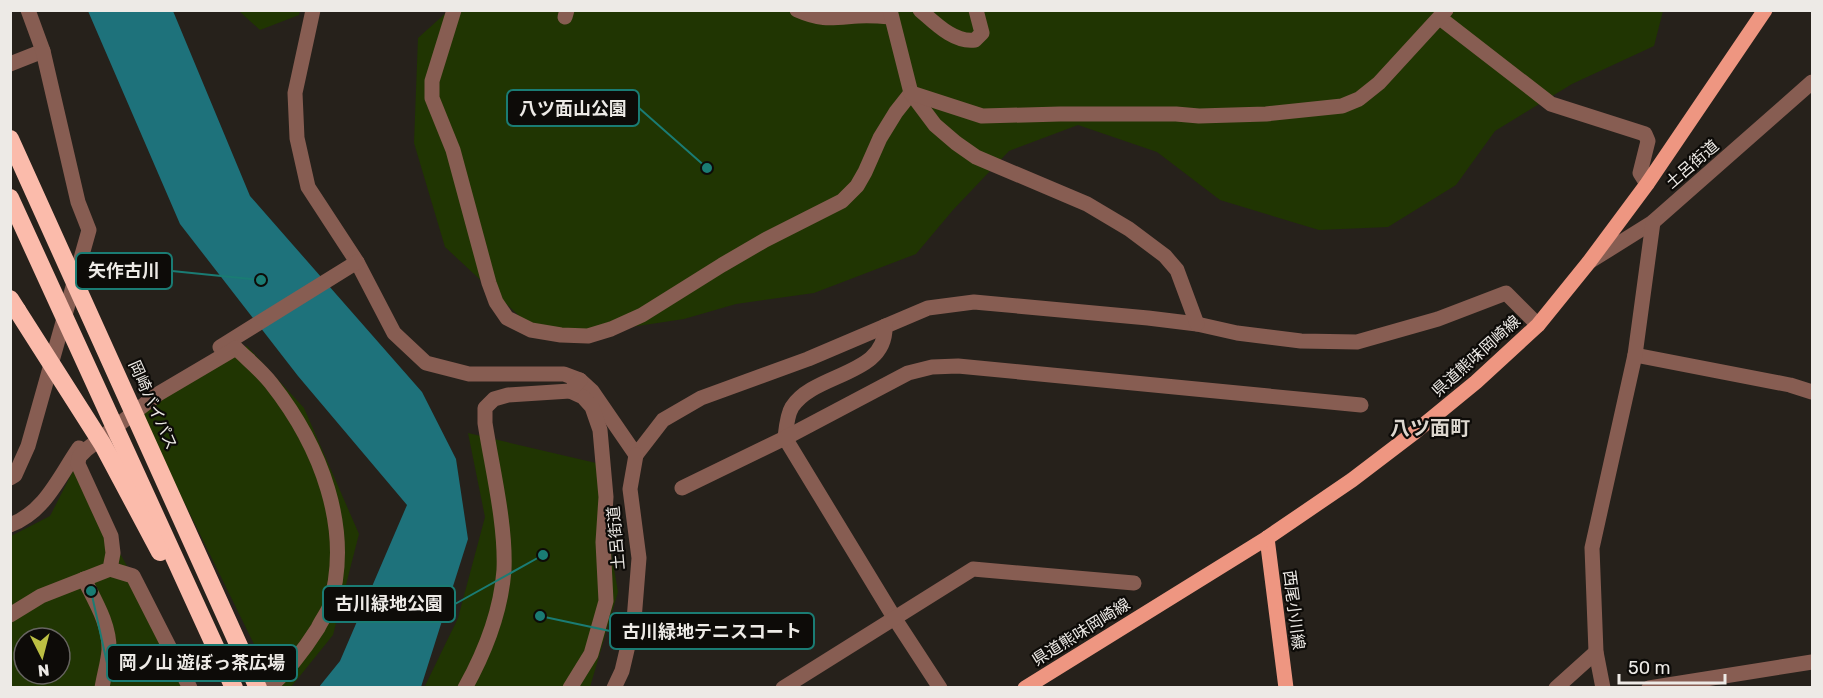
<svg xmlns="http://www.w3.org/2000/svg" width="1823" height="698" font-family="Rubik,'Noto Sans JP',sans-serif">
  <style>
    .green { fill: #203502; fill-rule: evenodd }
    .water { fill: #1e727b }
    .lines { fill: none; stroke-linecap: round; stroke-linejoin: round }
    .minor { stroke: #875d52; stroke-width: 15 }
    .major { stroke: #ee9681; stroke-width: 15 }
    .highway { stroke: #fbbbab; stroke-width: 18 }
    .highway-bridge { stroke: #fbbbab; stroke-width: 18 }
    .labels { text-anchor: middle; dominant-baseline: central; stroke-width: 4.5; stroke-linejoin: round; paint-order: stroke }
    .street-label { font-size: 16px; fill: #edeae6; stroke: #0d0b08 }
    .quarter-label { font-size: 20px; font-weight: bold; fill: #dcd6ce; stroke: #0d0b08 }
    .leader { fill: none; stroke: #1a7c74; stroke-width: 2 }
    .callout-dot { fill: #1a7c74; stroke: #0d0b08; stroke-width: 2 }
    .callout { fill: #0d0b08; stroke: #1a7c74; stroke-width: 2 }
    .callout-label { font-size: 18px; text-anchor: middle; font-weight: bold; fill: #edeae6 }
  </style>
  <rect width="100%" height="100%" fill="#26211b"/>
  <g class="green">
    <path d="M239,11H300L299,15L260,30Z"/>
    <path d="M448,11H1663L1654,46L1572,84L1495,131L1456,185L1388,227L1319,230L1220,200L1157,152L1078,125L1009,151L953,210L916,254L814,293L736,304L684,319L611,330L531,327L445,247L414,143L418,38Z"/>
    <path d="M247,346L304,408L359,534L333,635L291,687H275L137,406L221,351Z"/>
    <path d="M468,433L596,463L618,592L590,687L424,688L458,618L485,517Z"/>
    <path d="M74,469L193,687L11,688V536L50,516ZM24,638H60V674H24Z"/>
  </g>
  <path class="water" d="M88,11H173L250,196L422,392L456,459L468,539L421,687H319L340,661L407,505L298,376L180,224Z"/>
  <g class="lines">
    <g class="minor">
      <path d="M313,10L295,93L297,138L308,187L357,262L394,333L426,363L469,374H564L580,380L592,391L636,455L663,420L701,398L808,359L928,308L974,302L1148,318L1197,324L1237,333L1301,341L1357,342L1438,319L1506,293L1538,325"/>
      <path d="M454,10L432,81V98L453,150L489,283L496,302L507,318L531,330L561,335L588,336L611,329L642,315L722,265L765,240L842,201L857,186L865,172L880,138L896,112L911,93"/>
      <path d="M797,10C822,21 832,18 858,16C869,15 880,16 891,17"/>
      <path d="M890,10L911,93L935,125L956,143L976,157L1087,204L1129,229L1165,256L1177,270L1197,324"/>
      <path d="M920,10C935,23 954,43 975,40L982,33L976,10"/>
      <path d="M565,17L567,10"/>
      <path d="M1440,18L1551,104L1645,134L1648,141L1640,173L1647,184"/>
      <path d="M10,64L43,51"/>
      <path d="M911,93L982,116L1060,114H1176L1199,116L1266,114L1342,106L1359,99L1379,83L1446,10"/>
      <path d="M1589,262L1653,222L1812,82"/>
      <path d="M885,326C887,376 815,372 792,407C787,415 786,429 785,438L895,619L940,688"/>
      <path d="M220,347L357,262"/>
      <path d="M1635,355L1790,385L1812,392"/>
      <path d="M570,391L583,397L592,407L600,430L606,497L603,542L606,601L591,654L570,688"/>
      <path d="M10,478L15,475L28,446L89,230L78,202L43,51L28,10"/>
      <path d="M682,488L785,438L908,373L932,367L958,366L1361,405"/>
      <path d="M10,525C45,512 59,477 79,448"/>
      <path d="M110,569L133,576L190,688"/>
      <path d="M84,579C95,601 110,625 109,650C108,663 104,675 102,688"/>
      <path d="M10,615L41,596L110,569L113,553L111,536L78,464L79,457L87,449L158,394L236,348C247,359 261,370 271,383C320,445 354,529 329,608C326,615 321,621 318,628C304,650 289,670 269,688"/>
      <path d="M465,688C485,652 501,611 504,570C506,524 492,468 485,423V408L494,399L508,395L570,391L580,380"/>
      <path d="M614,688L622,671L634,620L639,558L630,489L636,455"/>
      <path d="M783,688L973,569L1134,583"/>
      <path d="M1556,688L1596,652"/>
      <path d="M1603,688L1596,652L1592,548L1635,355L1653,222"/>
      <path d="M1649,688L1812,662"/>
    </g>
    <g class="major">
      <path d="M1267,538L1286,688"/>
      <path d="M1025,688L1267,538L1352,480L1415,432L1476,382L1538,325L1589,262L1647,184L1765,10"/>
    </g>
    <path class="highway" d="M10,299L17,310"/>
    <g class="highway-bridge">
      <path d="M10,139L258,688"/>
      <path d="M10,198L234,688"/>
      <path d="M17,310L103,445L160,552"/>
    </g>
  </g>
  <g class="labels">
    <g class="street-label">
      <text transform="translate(1692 164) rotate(-41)">土呂街道</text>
      <text transform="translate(1476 356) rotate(-42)">県道熊味岡崎線</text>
      <text transform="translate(153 405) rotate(66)">岡崎バイパス</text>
      <text transform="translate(616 538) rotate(-95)">土呂街道</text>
      <text transform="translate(1294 610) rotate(83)">西尾小川線</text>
      <text transform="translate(1081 632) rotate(-32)">県道熊味岡崎線</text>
    </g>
    <g class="quarter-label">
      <text x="1430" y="428">八ツ面町</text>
    </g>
  </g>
  <path class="leader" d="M707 168L639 108M261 280L172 271M543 555L455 604M540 616L610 631M91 591L107 663"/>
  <g class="callout-dot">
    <circle cx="707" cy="168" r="6"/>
    <circle cx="261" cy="280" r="6"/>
    <circle cx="543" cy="555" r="6"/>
    <circle cx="540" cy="616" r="6"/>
    <circle cx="91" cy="591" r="6"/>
  </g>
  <g class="callout">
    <rect x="507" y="90" width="132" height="36" rx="6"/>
    <rect x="76" y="253" width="96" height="36" rx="6"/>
    <rect x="323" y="586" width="132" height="36" rx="6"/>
    <rect x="610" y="613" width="204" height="36" rx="6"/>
    <rect x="107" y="645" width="190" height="36" rx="6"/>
  </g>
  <g class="callout-label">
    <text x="573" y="115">八ツ面山公園</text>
    <text x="124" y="277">矢作古川</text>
    <text x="389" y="610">古川緑地公園</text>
    <text x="712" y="638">古川緑地テニスコート</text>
    <text x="202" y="669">岡ノ山 遊ぼっ茶広場</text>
  </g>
  <rect width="1823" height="698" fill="none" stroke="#edeae6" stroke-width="24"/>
  <g transform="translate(42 656) rotate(174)"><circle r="28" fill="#0d0b08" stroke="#676461" stroke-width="1.5"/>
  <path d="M0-4.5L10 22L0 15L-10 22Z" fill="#bcbf43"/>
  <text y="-9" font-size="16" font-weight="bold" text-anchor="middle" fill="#edeae6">N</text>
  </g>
  <path d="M1619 674v9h106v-9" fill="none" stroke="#edeae6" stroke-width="3"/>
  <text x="1628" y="674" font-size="18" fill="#edeae6" stroke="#0d0b08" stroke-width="4.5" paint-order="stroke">50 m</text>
</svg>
